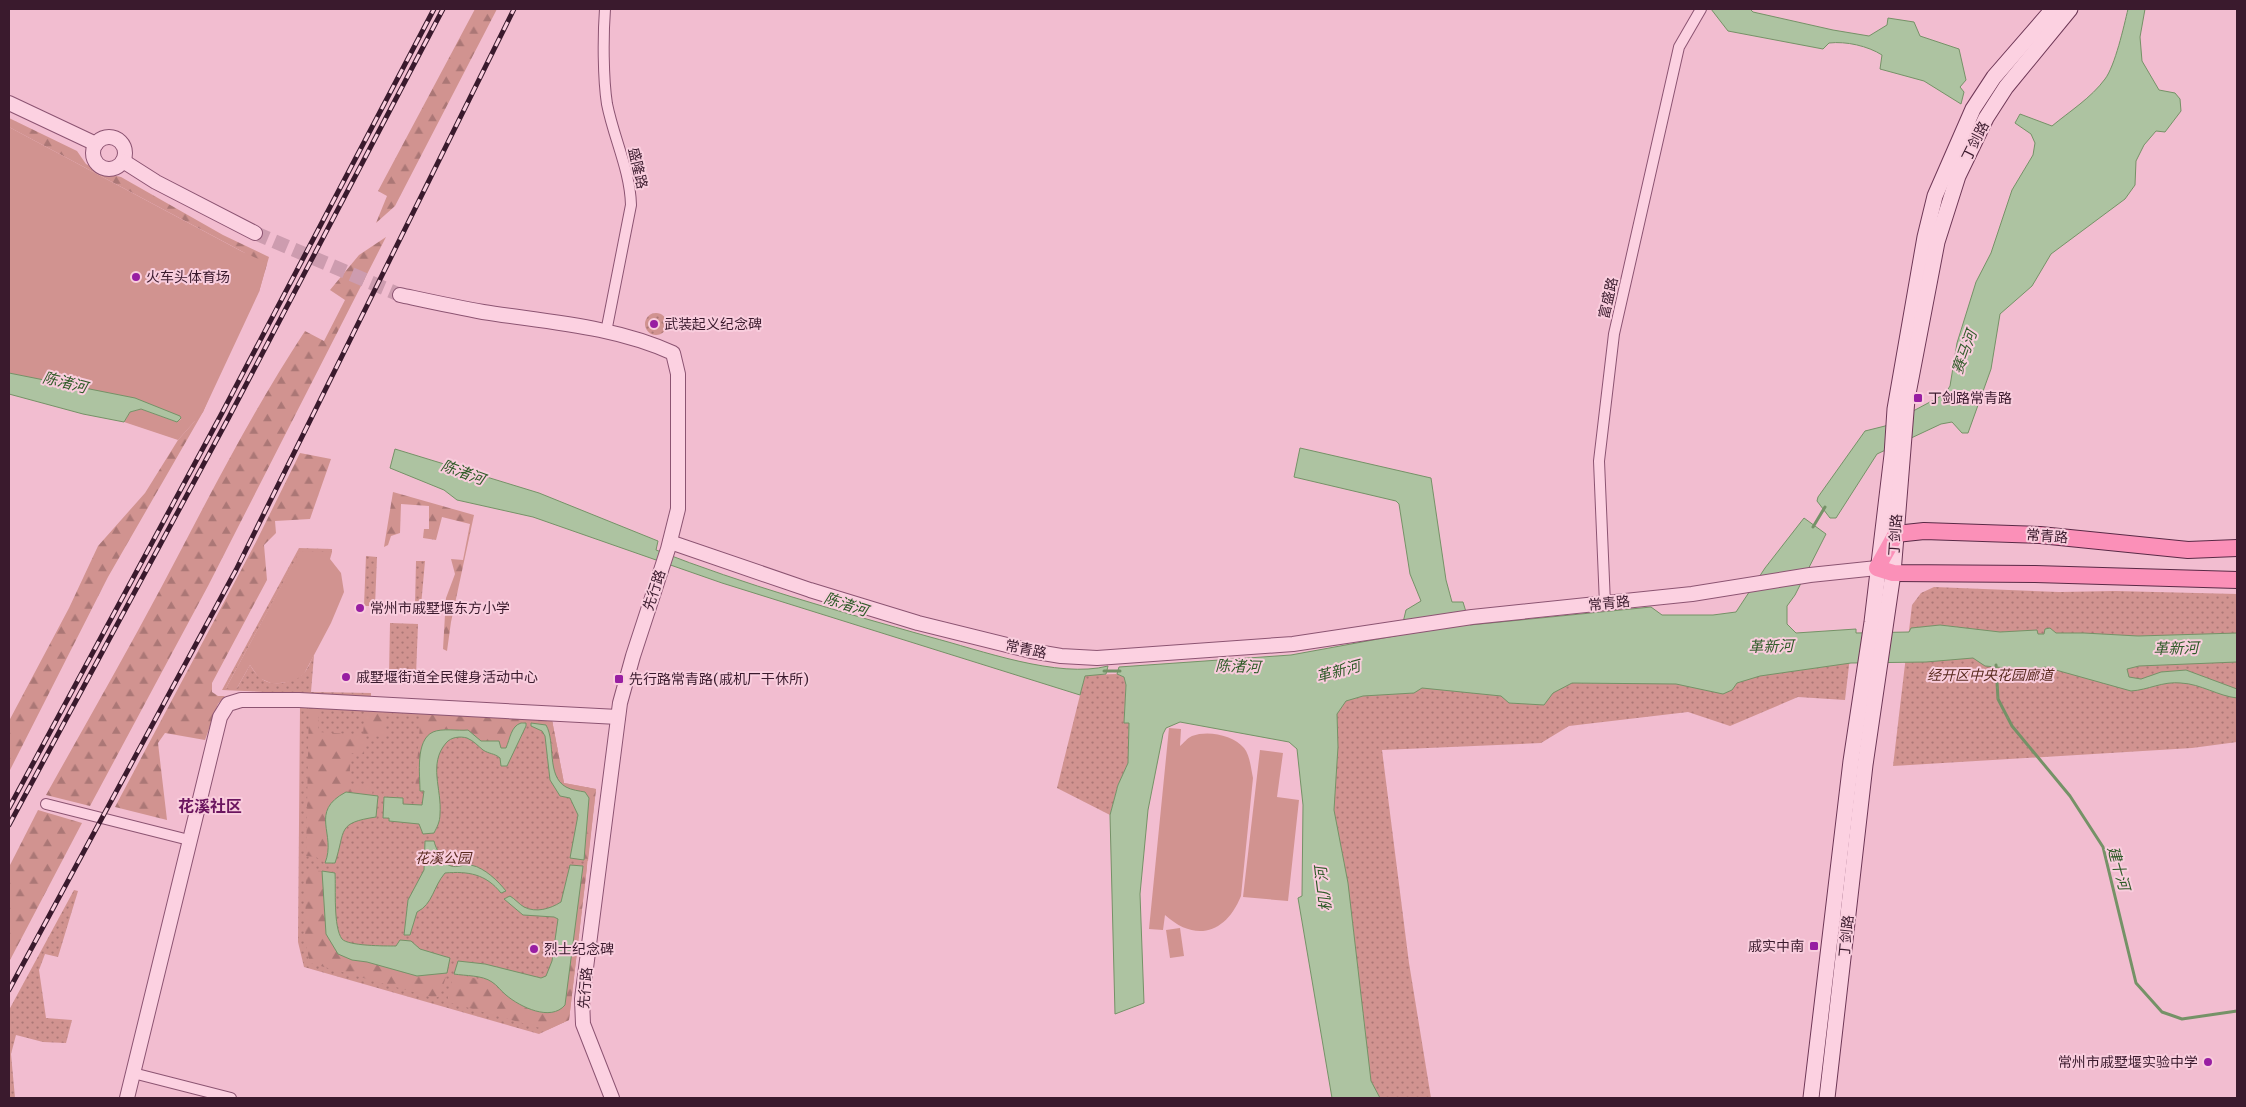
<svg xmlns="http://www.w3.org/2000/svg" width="2246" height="1107" font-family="Merriweather,'Noto Sans SC',serif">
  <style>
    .grass { fill: url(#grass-dots) }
    .forest { fill: url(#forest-firs) }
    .garden { fill: #d19390 }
    .water { fill: #adc3a1; stroke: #759267 }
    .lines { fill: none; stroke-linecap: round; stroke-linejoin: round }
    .stream { stroke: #759267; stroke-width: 3 }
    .tertiary-tunnel { stroke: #cd9caf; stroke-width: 14; stroke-dasharray: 14 7; stroke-linecap: butt }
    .minor-casing { stroke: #8c5472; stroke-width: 12 }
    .tertiary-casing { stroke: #8c5472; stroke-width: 16 }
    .secondary-casing { stroke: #6e3756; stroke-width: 17 }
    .primary-casing { stroke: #592946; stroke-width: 18 }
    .minor { stroke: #fcd1e1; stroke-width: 10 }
    .tertiary { stroke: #fcd1e1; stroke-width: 14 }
    .secondary { stroke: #fcd1e1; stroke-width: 15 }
    .primary { stroke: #fb90b8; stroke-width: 16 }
    .rail-casing { stroke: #3a1a2d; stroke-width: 5 }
    .rail { stroke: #f9cddd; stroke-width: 3; stroke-dasharray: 9; stroke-linecap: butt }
    .poi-dot { fill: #981ea2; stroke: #f9cddd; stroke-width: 2 }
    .labels { text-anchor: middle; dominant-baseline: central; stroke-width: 4; stroke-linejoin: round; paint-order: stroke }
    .street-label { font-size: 14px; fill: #3a1a2d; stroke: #f9cddd }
    .poi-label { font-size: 14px; fill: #3a1a2d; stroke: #f9cddd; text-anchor: start }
    .park-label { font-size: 14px; font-style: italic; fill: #592a1f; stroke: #f9cddd }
    .water-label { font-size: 15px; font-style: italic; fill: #2f5b28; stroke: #f9cddd }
    .quarter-label { font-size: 16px; font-weight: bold; fill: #6b155f; stroke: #f9cddd }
  </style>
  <defs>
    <pattern id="grass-dots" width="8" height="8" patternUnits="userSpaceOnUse" patternTransform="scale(1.25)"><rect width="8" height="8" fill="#d19390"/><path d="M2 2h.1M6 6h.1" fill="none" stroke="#ab7776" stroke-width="1.8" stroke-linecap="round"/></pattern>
    <pattern id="forest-firs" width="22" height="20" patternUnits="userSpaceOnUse" patternTransform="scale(1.25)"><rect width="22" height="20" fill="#d19390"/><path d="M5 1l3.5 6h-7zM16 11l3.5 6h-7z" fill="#ab7776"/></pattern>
  </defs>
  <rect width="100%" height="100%" fill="#f2bdd0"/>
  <g class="grass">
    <circle cx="656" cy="324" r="11"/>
    <path d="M299,548L332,549V552H300L226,688H237L250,665C260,683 275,688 294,679C297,677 302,676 304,673C308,669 311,660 314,655L311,692L371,693V697L222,690Z"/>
    <path d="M366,556L377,557L375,606H364Z"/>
    <path d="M416,561H425L421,606H415Z"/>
    <path d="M1934,587L2059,592L2115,591L2237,594V742L2192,748L1893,766L1912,605L1921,593Z"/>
    <path d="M390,623L418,624L416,675H389Z"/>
    <path d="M1851,648L1845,700L1798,697L1730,726L1688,712L1569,726L1541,743L1382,750L1409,963L1431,1098H1362L1334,892L1331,676Z"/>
    <path d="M1117,674L1124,677L1126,685L1124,722L1129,723L1128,763L1118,785L1110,815L1057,788L1085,675Z"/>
    <path d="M300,706L552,720L564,783L596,789L569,1020L539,1034L304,967L298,942Z"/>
    <path d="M74,890L78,891L58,957L45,954L39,970L46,1018L72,1020L66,1043L43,1042L16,1035L11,1054L15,1098H9V1010Z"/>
  </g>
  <g class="forest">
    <path d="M475,9H497L395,206L376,223L387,196L378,191Z"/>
    <path d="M9,118L77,151L86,164L107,174L121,177L223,235L269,257L259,292L245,253L9,127Z"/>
    <path d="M386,237L208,586L90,806L46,795C85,725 125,656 162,586C208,499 251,413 305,331L324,341L345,300L330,290L359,255Z"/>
    <path d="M211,393L203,412L108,577L9,772V721L69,608L98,546L145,493L178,440L194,422Z"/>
    <path d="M300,453L331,459L310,519L275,521L276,533L264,545L267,580L212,683V692L218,696H225L218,704L205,740L165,733L158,743L167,820L115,807L256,542Z"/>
    <path d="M393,492L474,515L451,622L447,651L443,649L446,598L455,574L451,559L463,560L470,524L442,517L436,540L423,538L424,529H429V506L401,504L400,533L391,536L388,545L384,547Z"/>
    <path d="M309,706L353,708V710L319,709L318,732L363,735L365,708L386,709L384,737L366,735L364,754L351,753L349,784L373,786L372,796C350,797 350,783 329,805V848L325,863L316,857L306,856Z"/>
    <path d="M421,712L526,719V723H521L512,730L506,748H501L499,741H481L468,730C458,731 442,728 433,732C415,740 420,775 420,791L415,790Z"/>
    <path d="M532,719L552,720L564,783L596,789L588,861L584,860L589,798L585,792L565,787L556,775L553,765V745L546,725L531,723Z"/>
    <path d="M38,810L82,823L9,962V867Z"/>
    <path d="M583,866L587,867L569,1020L547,1030L448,1002V996L454,974L492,982L506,996L561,1010L565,1005Z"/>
    <path d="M306,870L322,871L326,934L352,960L367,962L416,976L447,973L440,996L435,998L310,963L305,941Z"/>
  </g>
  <g class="garden">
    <path d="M9,127L241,251L267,263L259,292L203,412L178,440L124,422L130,412L141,409L177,422L181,419L9,373Z"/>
    <path d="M300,551L332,552L330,559L341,573L344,592L331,623L304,674L294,681L273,684L259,678L250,665L237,688H226Z"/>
    <path d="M1169,728L1181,729L1180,746C1184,743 1187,738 1192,736C1208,730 1233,735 1244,748C1250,755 1251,769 1253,778L1241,896C1226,933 1196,943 1165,915L1163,930L1149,929Z"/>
    <path d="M1260,750L1283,753L1277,797L1299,800L1288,901L1243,897Z"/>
    <path d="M1180,928L1184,956L1170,958L1166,930Z"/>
  </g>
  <g class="water">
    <path d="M1711,9H1750L1753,12L1833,30L1869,36L1887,25L1888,18L1914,22L1920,36L1959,49L1966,80L1960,87L1964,92L1961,104L1924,81L1880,69L1882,55C1868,46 1846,41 1829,43L1823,49L1728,31Z"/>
    <path d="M2128,9H2145L2140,37L2142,61L2159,90L2175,93L2180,99L2181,111L2165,132L2156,131L2144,145L2136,161L2135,185L2125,199L2051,254L2032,286L2000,314L1991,369L1968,433H1962L1952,422L1941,424L1877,454L1836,518H1830L1817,501L1818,497L1865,431L1885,426L1945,394L1950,386L1957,343L1976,282L1991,253L2012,190L2033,155L2035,143L2031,134L2015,123L2020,114L2052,126C2070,111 2091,98 2105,79C2115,66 2124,26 2128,9Z"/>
    <path d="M9,373L135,398L180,416L181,418L177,422L141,409L130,412L124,422L83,414L9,394Z"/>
    <path d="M1300,448L1431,478L1446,580L1452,602H1463L1470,625L1651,607L1662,615H1713L1736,612L1765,568L1804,518L1826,534L1795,595L1787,606V624L1796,633L1856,629V633L1909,632L1911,628L1940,625L2000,632L2037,630L2038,634H2044L2045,629L2050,628L2056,633H2084L2138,636L2237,633V662L2139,666L2127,669L2129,677L2141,679L2161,672L2186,670L2237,689V698C2218,696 2201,684 2181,683C2163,681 2148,690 2131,691L2045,667L2029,670L1985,666L1973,658L1926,662L1851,663L1760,676L1737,683L1732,690L1723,694L1676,684L1572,683L1553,693L1544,705L1509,703L1501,696L1422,688L1414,693L1363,696L1346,701L1337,714L1338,747L1334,810L1348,883L1371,1081L1380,1098H1332L1298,898L1302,896L1303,805L1297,749L1289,742L1180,722L1166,728L1163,734L1148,810L1140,894L1144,1003L1115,1014L1110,815L1118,785L1128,763L1129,723H1124L1126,685L1124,677L1117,674L1119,667L1291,655L1400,635L1406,610L1421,601L1410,574L1399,504L1396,501L1294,477Z"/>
    <path d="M395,449L539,493L658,541L656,550C745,585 838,611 930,637C980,650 1058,679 1108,666L1106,674L1085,676L1080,695L722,583L533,517L457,500L444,490L390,468Z"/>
    <path d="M521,723H526V726L507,766H501L500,758C494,753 489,754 483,750C478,746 474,741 467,738C460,736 451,737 446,743C428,764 442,789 440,814C440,822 437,827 434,833L423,834L419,824L389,821V818H383L384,797L403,798V804L422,805L424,791H420C420,775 415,740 433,732C442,728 458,731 468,730L481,741H499L501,748H506C510,739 511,726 521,723Z"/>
    <path d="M531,723L546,725C556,742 546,776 566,787C571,790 580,791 585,792L589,798L584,860L570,858L578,815L570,798L560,796L550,780L545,736L542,731L531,726Z"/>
    <path d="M346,792L378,796L376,817C336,823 346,830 335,863H325C337,834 308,812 346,792Z"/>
    <path d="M425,841H434C435,847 444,865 451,866C457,868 464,864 471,865C485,868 498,881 506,891L501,893C486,874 468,871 445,873C433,887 433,904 417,912L410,935H404L408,900L424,870Z"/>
    <path d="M570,865L583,866L565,1005C551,1022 520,1007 506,995C501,991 497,985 492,982C482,975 466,976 454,974L458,961L485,964L541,978L546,976L552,961L558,919L554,917L523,915L504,899L510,896C515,899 519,904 524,907C536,913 550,909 561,902Z"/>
    <path d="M322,871L335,873C336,888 333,927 342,939C348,946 385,946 396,946L400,940L411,941L420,949L450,958L447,973L417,976L367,962L352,960L338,954L326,934Z"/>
  </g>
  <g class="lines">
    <g class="stream">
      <path d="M1813,527L1825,507"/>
      <path d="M1996,665L1998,699L2012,726L2070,796L2103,847L2136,983L2162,1012L2182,1019L2237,1011"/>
      <path d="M1104,671H1120"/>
    </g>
    <path class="tertiary-tunnel" d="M255,233L400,295"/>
    <defs>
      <g id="minor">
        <path d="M605,9C603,36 603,78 607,104C614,139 630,170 631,205L606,332"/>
        <path d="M1605,604L1599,461L1614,334L1679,47L1701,9"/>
        <path d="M46,804L189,840"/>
        <path d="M133,1073L231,1098"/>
      </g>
      <g id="tertiary">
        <path d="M9,103L96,144"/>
        <circle cx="109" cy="153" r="16"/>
        <path d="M123,161L156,182L255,233"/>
        <path d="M400,295C428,301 455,307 483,312C547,322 614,326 673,353L678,374V509L668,549L633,656L620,703L582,999L583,1024L612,1098"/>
        <path d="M670,542L810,590L918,623L1031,651L1061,656L1097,658L1293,644L1472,617L1692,594L1810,575L1877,568"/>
        <path d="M127,1098L220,717L228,704L241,700H299L618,717"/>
      </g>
      <g id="secondary">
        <path d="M1811,1098L1851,761L1872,622L1892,455L1895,409L1925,237L1935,196L1973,109L1994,77L2053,9"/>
        <path d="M1827,1098L1865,765L1893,573L1907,399L1937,242L1958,176L1986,118L2006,87L2070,9"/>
      </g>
      <path id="primary" d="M2237,548L2188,550L2040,535L1924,531L1896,534L1877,568L1893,573L2035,574L2237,580"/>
    </defs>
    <use href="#minor" class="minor-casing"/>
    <use href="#tertiary" class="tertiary-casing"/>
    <use href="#secondary" class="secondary-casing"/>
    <use href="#primary" class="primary-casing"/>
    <use href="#minor" class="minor"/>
    <use href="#tertiary" class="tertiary"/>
    <use href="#secondary" class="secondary"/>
    <use href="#primary" class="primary"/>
    <defs>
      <g id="rail">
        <path d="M9,808L222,413L434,9"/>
        <path d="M9,825L229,417L443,9"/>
        <path d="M9,990L236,570L514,9"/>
      </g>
    </defs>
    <use href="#rail" class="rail-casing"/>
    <use href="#rail" class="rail"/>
  </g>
  <g class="poi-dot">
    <circle cx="136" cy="277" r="5"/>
    <circle cx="654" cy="324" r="5"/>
    <rect x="1913" y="393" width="10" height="10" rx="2.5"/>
    <circle cx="360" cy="608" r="5"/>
    <circle cx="346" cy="677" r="5"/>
    <rect x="614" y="674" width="10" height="10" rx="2.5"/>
    <rect x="1809" y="941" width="10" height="10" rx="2.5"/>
    <circle cx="534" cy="949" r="5"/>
    <circle cx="2208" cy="1062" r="5"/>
  </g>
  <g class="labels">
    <g class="street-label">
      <text transform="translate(1975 141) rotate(-63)">丁剑路</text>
      <text transform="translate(638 168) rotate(77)">盛隆路</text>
      <text transform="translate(1608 298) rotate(-77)">富盛路</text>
      <text transform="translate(1895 535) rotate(-86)">丁剑路</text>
      <text transform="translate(2047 536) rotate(4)">常青路</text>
      <text transform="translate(654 590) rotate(-72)">先行路</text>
      <text transform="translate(1609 603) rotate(-6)">常青路</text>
      <text transform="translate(1026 649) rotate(12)">常青路</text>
      <text transform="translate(1846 936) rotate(-84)">丁剑路</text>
      <text transform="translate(585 988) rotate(-85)">先行路</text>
    </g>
    <g class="poi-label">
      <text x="146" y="277">火车头体育场</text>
      <text x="664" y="324">武装起义纪念碑</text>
      <text x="1928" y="398">丁剑路常青路</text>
      <text x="370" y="608">常州市戚墅堰东方小学</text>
      <text x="356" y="677">戚墅堰街道全民健身活动中心</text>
      <text x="629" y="679">先行路常青路(戚机厂干休所)</text>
      <text x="1804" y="946" text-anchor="end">戚实中南</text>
      <text x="544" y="949">烈士纪念碑</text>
      <text x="2198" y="1062" text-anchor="end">常州市戚墅堰实验中学</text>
    </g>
    <g class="park-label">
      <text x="1990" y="675">经开区中央花园廊道</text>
      <text x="443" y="858">花溪公园</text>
    </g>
    <g class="water-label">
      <text transform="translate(1964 352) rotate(-70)">赛马河</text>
      <text transform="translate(65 382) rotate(14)">陈渚河</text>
      <text transform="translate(463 472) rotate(20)">陈渚河</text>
      <text transform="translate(846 604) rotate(18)">陈渚河</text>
      <text transform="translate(1771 646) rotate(-1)">革新河</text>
      <text transform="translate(2176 648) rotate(-1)">革新河</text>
      <text transform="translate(1238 666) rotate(2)">陈渚河</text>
      <text transform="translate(1338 671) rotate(-15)">革新河</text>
      <text transform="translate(2119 868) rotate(74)">建十河</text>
      <text transform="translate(1323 889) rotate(-97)">机厂河</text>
    </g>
    <g class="quarter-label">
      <text x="210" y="806">花溪社区</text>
    </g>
  </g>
  <rect width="2246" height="1107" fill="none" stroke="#3a1a2d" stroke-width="20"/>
</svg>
